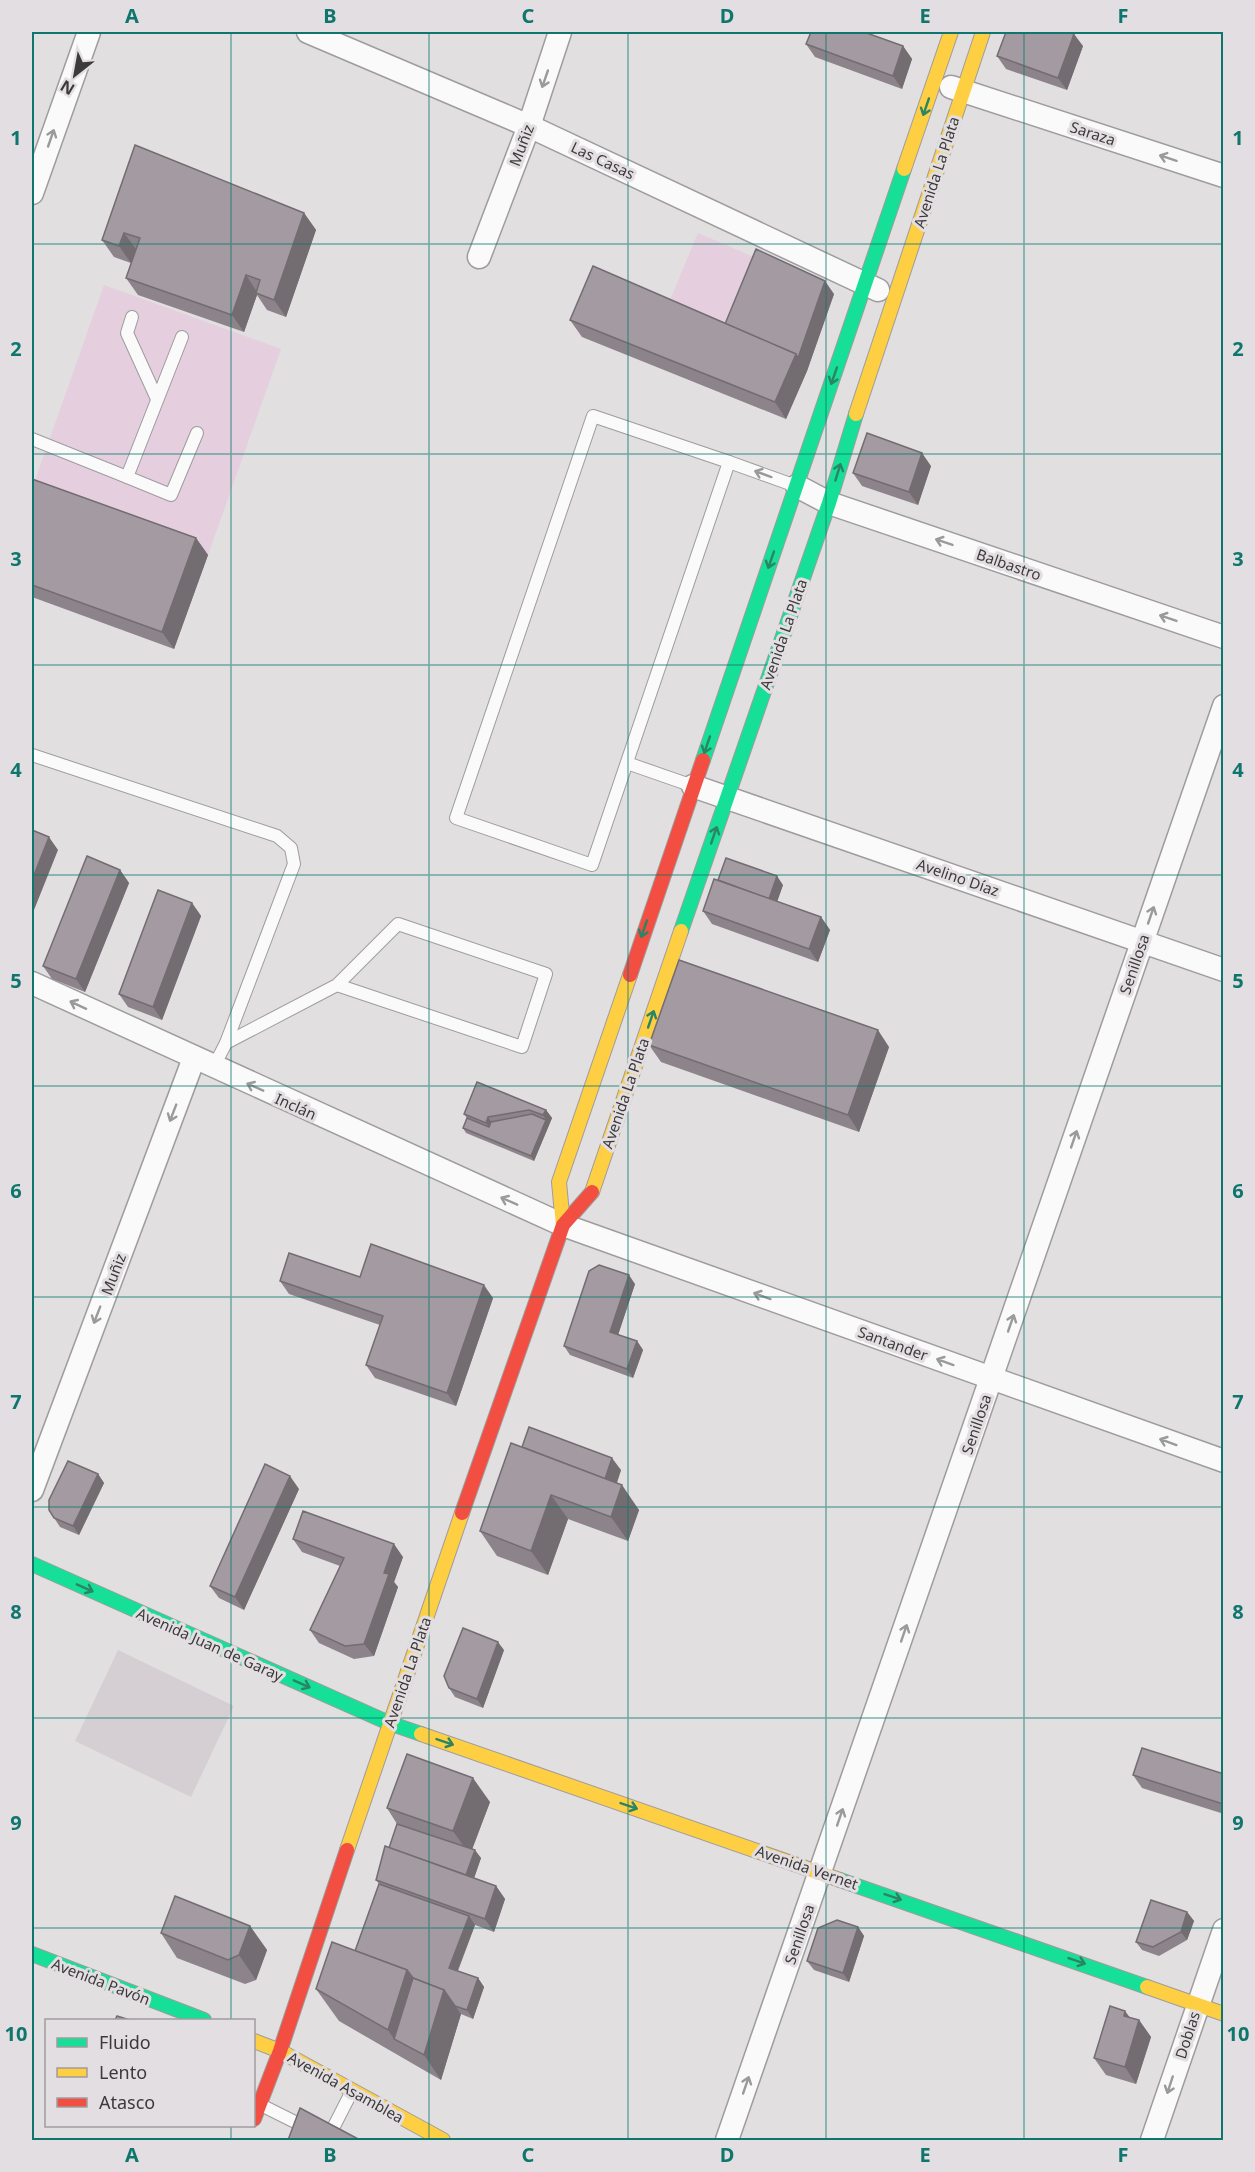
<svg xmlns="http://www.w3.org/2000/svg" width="1255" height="2172" font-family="'Noto Sans',sans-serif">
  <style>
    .built { fill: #d5cfd3 }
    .green { fill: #e5cede }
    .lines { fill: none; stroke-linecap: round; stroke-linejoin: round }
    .lane-casing { stroke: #9e9c9d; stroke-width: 14 }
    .street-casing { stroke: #9e9c9d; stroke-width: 25 }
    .fast-casing { stroke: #9e9c9d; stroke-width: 16 }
    .slow-casing { stroke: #9e9c9d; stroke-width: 16 }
    .jam-casing { stroke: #9e9c9d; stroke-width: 16 }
    .lane { stroke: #fafafa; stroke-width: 12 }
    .street { stroke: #fafafa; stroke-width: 22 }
    .fast { stroke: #16e098; stroke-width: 14 }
    .slow { stroke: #ffcf43; stroke-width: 14 }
    .jam { stroke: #f24e42; stroke-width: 14 }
    .wall { fill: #8d848b }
    .shaded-wall { fill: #736c71 }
    .building { fill: #a49aa2; stroke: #736c71; stroke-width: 1.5 }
    .oneway { stroke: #9b9a9a }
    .oneway2 { stroke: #2b8565 }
    .grid { fill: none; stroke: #0f766e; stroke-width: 1.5; stroke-opacity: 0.55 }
    .labels { text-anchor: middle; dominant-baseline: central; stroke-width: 6; stroke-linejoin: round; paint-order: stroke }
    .street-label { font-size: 15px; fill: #3c3a3b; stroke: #e2dee1 }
    .neatline { fill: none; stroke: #0f766e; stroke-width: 2 }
    .grid-label { font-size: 20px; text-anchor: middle; font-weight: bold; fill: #0f766e }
  </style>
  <rect width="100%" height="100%" fill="#e1dfe0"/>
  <path class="built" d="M118,1650L234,1706L191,1797L75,1741Z"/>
  <g class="green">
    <path d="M698,233L763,261L733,333L668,305Z"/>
    <path d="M104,285L281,349L208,555L32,489Z"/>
  </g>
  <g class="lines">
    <defs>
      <g id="lane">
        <path d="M132,317L127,333L157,399"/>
        <path d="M593,416L729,462L592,865L456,818Z"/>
        <path d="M32,439L127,477L182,337"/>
        <path d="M729,462L796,486"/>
        <path d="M127,477L171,495L197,433"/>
        <path d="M32,755L277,836L291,848L294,864L226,1043L213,1068"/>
        <path d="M627,763L693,786"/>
        <path d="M226,1043L337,985L398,924L546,974L522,1047L337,985"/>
        <path d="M261,2105L309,2129"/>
        <path d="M325,2137L328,2138L351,2093"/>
      </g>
      <g id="street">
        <path d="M308,32L529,126L878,290"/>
        <path d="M951,87L1224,176"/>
        <path d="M32,193L89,32"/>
        <path d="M479,257L529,126L560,32"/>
        <path d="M797,486L829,503L1224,637"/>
        <path d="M693,786L1224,970"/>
        <path d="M32,983L563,1225L1224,1461"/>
        <path d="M32,1490L194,1058"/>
        <path d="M727,2140L1224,706"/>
        <path d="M1152,2140L1224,1930"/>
      </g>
      <g id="fast">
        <path d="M703,760L904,169"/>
        <path d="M681,931L829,503L856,414"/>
        <path d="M32,1564L389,1723L421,1734"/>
        <path d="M840,1880L1147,1987"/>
        <path d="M32,1954L204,2020"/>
      </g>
      <g id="slow">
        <path d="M904,169L951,32"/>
        <path d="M856,414L983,32"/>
        <path d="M592,1192L681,931"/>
        <path d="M563,1225L559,1182L630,975"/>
        <path d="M421,1734L840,1880"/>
        <path d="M347,1850L462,1513"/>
        <path d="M1147,1987L1224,2014"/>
        <path d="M254,2041L280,2051L443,2140"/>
      </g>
      <g id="jam">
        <path d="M630,975L703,760"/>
        <path d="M462,1513L563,1225L592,1192"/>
        <path d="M254,2119L280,2051L347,1850"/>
      </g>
    </defs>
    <use href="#lane" class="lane-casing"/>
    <use href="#street" class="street-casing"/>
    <use href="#fast" class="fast-casing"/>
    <use href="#slow" class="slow-casing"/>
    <use href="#jam" class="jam-casing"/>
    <use href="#lane" class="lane"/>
    <use href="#street" class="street"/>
    <use href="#fast" class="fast"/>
    <use href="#slow" class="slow"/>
    <use href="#jam" class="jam"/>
  </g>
  <g class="wall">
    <path d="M806,44L903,46L912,59L902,89L815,57Z"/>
    <path d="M1083,46L1067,90L1006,69L997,56Z"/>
    <path d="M135,145L304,213L316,230L286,317L267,310L257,295L244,332L138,295L126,278L136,250L131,263L114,257L102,240Z"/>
    <path d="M834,294L807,371L786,419L582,337L570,320L725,324Z"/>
    <path d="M931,466L918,505L862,486L853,473Z"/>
    <path d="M32,479L196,538L208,555L174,649L32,597Z"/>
    <path d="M120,870L129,883L85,992L52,979L43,966Z"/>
    <path d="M718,880L783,885L777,902L821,917L830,930L818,962L712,924L703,911Z"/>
    <path d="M192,903L201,916L162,1020L128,1007L119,994Z"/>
    <path d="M649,1045L889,1047L859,1132L661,1062Z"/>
    <path d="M477,1082L546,1110L552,1118L534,1161L466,1133L463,1128L467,1118L464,1114Z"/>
    <path d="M360,1277L493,1298L456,1406L375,1378L366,1365L380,1325L289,1294L280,1281Z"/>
    <path d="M635,1284L618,1335L637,1341L643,1350L633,1378L570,1355L564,1346Z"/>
    <path d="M522,1447L621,1470L617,1483L639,1510L628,1541L568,1519L548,1575L497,1556L480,1531Z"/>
    <path d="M98,1474L104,1483L79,1535L60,1527L49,1510Z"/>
    <path d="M299,1489L244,1610L219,1598L210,1586Z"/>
    <path d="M293,1539L403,1557L394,1582L398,1587L374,1656L354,1659L319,1643L310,1630L340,1566L302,1552Z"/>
    <path d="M504,1650L483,1708L455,1697L449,1688Z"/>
    <path d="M1224,1774V1814L1142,1788L1133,1775Z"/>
    <path d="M490,1802L472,1849L481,1858L474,1878L496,1886L505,1899L494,1932L475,1925L458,1971L478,1978L484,1987L473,2019L461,2014L441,2080L339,2021L316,1989L355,1951L379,1884L376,1880L389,1848L397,1824L387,1808Z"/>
    <path d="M1187,1912L1194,1921L1187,1940L1159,1956L1142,1950L1136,1942Z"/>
    <path d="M250,1926L267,1950L256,1980L245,1984L177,1958L161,1933Z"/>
    <path d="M858,1927L864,1936L849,1982L814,1970L807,1961Z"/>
    <path d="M1131,2018L1139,2020L1151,2037L1136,2084L1106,2075L1094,2058Z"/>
  </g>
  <g class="shaded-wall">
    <path d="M1074,34L1083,46L1067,90L1058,78Z"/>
    <path d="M903,46L912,59L902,89L893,76Z"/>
    <path d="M304,213L316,230L286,317L274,300Z"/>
    <path d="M124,233L136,249L131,263L119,246Z"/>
    <path d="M246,275L257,292L256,293L257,295L244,332L232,315Z"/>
    <path d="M825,281L834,294L807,371L786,419L775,402Z"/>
    <path d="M922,453L931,466L918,505L909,492Z"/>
    <path d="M196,538L208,555L174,649L162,632Z"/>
    <path d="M49,837L58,850L32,915V880Z"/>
    <path d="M120,870L129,883L85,992L76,979Z"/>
    <path d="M777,876L783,885L774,910L768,902Z"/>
    <path d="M192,903L201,916L162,1020L153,1007Z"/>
    <path d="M821,917L830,930L818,962L809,949Z"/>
    <path d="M878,1030L889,1047L859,1132L848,1115Z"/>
    <path d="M546,1110L552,1118L534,1161L531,1156L546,1120L543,1115Z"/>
    <path d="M488,1117L494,1126L492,1131L486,1123Z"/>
    <path d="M629,1275L635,1284L616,1341L610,1332Z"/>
    <path d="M484,1285L493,1298L456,1406L447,1393Z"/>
    <path d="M637,1341L643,1350L633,1378L627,1369Z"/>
    <path d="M612,1458L621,1470L611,1499L602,1486Z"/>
    <path d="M98,1474L104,1483L79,1535L73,1526Z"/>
    <path d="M290,1476L299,1489L244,1610L235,1597Z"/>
    <path d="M622,1485L639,1510L628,1541L611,1517Z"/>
    <path d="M551,1495L568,1519L548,1575L531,1551Z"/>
    <path d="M394,1544L403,1557L394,1582L398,1587L374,1656L364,1644L384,1573Z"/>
    <path d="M498,1642L504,1650L483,1708L477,1699Z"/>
    <path d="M473,1778L490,1802L470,1855L453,1831Z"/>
    <path d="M475,1850L481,1858L471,1887L465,1878Z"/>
    <path d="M496,1886L505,1899L494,1932L485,1919Z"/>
    <path d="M1187,1912L1194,1921L1187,1940L1181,1932Z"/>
    <path d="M469,1916L475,1925L455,1977L449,1968Z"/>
    <path d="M250,1926L267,1950L256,1980L239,1955Z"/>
    <path d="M858,1927L864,1936L849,1982L843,1973Z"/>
    <path d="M407,1970L430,2003L394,2039L388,2030Z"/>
    <path d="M478,1978L484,1987L473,2019L467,2010Z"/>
    <path d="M444,1990L461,2014L441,2080L424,2055Z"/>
    <path d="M1125,2011L1137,2027L1139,2020L1151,2037L1136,2084L1125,2067L1124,2016Z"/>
  </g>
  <g class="building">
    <path d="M811,32H864L903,46L893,76L806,44Z"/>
    <path d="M1006,32H1068L1074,34L1058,78L997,56Z"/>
    <path d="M135,145L304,213L274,300L256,293L260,280L246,275L232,315L126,278L140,238L124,233L119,246L102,240Z"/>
    <path d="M756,249L825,281L798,358L796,354L725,324Z"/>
    <path d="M593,266L796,354L775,402L570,320Z"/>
    <path d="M867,433L922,453L909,492L853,473Z"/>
    <path d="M32,479L196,538L162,632L32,585Z"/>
    <path d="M32,830L49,837L32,880Z"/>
    <path d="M87,856L120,870L76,979L43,966Z"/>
    <path d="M726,858L777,876L769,899L718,880Z"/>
    <path d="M714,879L821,917L809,949L703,911Z"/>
    <path d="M158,890L192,903L153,1007L119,994Z"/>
    <path d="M679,960L878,1030L848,1115L649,1045Z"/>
    <path d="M477,1082L546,1110L543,1115L529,1110L488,1117L486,1123L464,1114Z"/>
    <path d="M532,1114L546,1120L531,1156L463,1128L467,1118L489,1127L491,1122Z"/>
    <path d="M371,1244L484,1285L447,1393L366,1365L383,1316L280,1281L289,1253L360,1277Z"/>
    <path d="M599,1265L629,1275L610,1332L637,1341L627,1369L564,1346L589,1271Z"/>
    <path d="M529,1427L612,1458L605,1479L522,1447Z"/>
    <path d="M511,1443L622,1485L611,1517L551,1495L531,1551L480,1531Z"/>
    <path d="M68,1461L98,1474L73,1526L54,1518L49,1510V1500Z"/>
    <path d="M265,1464L290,1476L235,1597L210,1586Z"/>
    <path d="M303,1511L394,1544L384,1573L389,1574L364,1644L345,1646L310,1630L344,1558L293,1539Z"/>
    <path d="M463,1628L498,1642L477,1699L449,1688L444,1676Z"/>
    <path d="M1142,1748L1224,1774L1223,1804L1133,1775Z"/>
    <path d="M407,1754L473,1778L453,1831L387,1808Z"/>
    <path d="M397,1824L475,1850L466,1875L389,1848Z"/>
    <path d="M385,1846L496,1886L485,1919L376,1880Z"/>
    <path d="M379,1884L469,1916L449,1968L478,1978L467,2010L455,2006L444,1990L413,1978L407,1970L355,1951Z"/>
    <path d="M175,1896L250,1926L239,1955L228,1960L161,1933Z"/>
    <path d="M1151,1900L1187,1912L1181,1932L1153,1947L1136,1942Z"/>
    <path d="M837,1920L858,1927L843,1973L807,1961L818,1928Z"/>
    <path d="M332,1942L407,1970L388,2030L316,1989Z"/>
    <path d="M413,1978L444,1990L424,2055L394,2039Z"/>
    <path d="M1110,2006L1125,2011L1124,2016L1139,2020L1125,2067L1094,2058Z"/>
    <path d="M117,2016L130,2020H115Z"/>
    <path d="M300,2108L360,2140H288Z"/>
  </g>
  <defs><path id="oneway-shaft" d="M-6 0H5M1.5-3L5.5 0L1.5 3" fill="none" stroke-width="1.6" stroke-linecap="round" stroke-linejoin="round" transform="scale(1.5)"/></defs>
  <g class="oneway">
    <use href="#oneway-shaft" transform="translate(545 79) rotate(109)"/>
    <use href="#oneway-shaft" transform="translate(51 138) rotate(-71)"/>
    <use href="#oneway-shaft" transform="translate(1168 158) rotate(-162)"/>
    <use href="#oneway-shaft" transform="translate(763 474) rotate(-160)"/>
    <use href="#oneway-shaft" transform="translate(944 542) rotate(-161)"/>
    <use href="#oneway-shaft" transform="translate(1168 618) rotate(-161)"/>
    <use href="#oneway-shaft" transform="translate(1151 915) rotate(-71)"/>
    <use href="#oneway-shaft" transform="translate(78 1005) rotate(-155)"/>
    <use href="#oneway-shaft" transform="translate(255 1087) rotate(-156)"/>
    <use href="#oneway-shaft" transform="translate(173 1113) rotate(111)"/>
    <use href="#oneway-shaft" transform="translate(1074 1139) rotate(-71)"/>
    <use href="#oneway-shaft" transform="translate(509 1201) rotate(-156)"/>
    <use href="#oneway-shaft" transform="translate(762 1296) rotate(-160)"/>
    <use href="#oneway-shaft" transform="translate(97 1315) rotate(111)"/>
    <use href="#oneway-shaft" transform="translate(1011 1323) rotate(-71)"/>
    <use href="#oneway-shaft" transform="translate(945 1362) rotate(-160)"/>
    <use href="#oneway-shaft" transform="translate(1168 1442) rotate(-160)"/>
    <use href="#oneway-shaft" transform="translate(904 1633) rotate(-71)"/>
    <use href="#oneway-shaft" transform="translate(840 1817) rotate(-71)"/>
    <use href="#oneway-shaft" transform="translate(746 2085) rotate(-71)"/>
    <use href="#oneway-shaft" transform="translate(1170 2085) rotate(108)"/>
  </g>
  <g class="oneway2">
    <use href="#oneway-shaft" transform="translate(926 107) rotate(109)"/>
    <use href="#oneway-shaft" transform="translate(834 376) rotate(109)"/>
    <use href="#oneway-shaft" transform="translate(838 472) rotate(-73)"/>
    <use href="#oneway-shaft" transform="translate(771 560) rotate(109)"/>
    <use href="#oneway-shaft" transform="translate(707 745) rotate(109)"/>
    <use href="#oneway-shaft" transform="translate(714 835) rotate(-71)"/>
    <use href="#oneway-shaft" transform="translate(644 929) rotate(109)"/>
    <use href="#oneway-shaft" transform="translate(651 1019) rotate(-71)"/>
    <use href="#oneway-shaft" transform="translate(85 1588) rotate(24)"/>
    <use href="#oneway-shaft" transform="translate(302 1684) rotate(24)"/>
    <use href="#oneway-shaft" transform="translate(445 1742) rotate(19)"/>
    <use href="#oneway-shaft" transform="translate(629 1806) rotate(19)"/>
    <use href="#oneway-shaft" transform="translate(893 1897) rotate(19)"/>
    <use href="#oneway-shaft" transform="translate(1077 1961) rotate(19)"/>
  </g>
  <path class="grid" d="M231,32V2020M429,32V2140M628,32V2140M826,32V2140M1024,32V2140M32,244H1224M32,454H1224M32,665H1224M32,875H1224M32,1086H1224M32,1297H1224M32,1507H1224M32,1718H1224M32,1928H1224M231,2126V2140"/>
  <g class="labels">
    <g class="street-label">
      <text transform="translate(1093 133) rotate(18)">Saraza</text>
      <text transform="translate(521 145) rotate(-69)">Muñiz</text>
      <text transform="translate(603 160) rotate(25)">Las Casas</text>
      <text transform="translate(936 172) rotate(-72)">Avenida La Plata</text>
      <text transform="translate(1009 564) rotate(19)">Balbastro</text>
      <text transform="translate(783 634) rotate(-71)">Avenida La Plata</text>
      <text transform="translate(958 877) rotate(19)">Avelino Díaz</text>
      <text transform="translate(1134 964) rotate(-71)">Senillosa</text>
      <text transform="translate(625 1093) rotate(-71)">Avenida La Plata</text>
      <text transform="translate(296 1106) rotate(24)">Inclán</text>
      <text transform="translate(113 1274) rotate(-69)">Muñiz</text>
      <text transform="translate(893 1343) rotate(20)">Santander</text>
      <text transform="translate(976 1424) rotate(-71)">Senillosa</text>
      <text transform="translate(210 1644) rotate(24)">Avenida Juan de Garay</text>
      <text transform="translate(407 1672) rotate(-71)">Avenida La Plata</text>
      <text transform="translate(807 1867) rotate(19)">Avenida Vernet</text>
      <text transform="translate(799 1934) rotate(-71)">Senillosa</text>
      <text transform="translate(101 1981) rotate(21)">Avenida Pavón</text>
      <text transform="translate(1187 2035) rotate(-72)">Doblas</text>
      <text transform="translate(346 2087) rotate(29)">Avenida Asamblea</text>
    </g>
  </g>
  <rect width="1255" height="2172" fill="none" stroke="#e2dee1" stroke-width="66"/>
  <rect x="45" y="2019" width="210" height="108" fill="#e2dee1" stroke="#a09c9f" stroke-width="1.5"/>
  <rect x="57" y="2038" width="30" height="9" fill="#16e098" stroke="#a09c9f" stroke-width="1.5"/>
  <text x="99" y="2049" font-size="18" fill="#3c3a3b">Fluido</text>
  <rect x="57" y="2068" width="30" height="9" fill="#ffcf43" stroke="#a09c9f" stroke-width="1.5"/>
  <text x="99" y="2079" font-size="18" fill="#3c3a3b">Lento</text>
  <rect x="57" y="2098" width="30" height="9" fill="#f24e42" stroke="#a09c9f" stroke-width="1.5"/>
  <text x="99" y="2109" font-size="18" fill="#3c3a3b">Atasco</text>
  <g transform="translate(75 75) rotate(211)" stroke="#e2dee1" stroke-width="4.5" paint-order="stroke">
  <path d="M0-4.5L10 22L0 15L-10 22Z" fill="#3c3a3b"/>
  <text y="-9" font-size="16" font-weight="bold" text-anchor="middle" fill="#3c3a3b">N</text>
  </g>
  <rect x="33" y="33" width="1189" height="2106" class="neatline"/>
  <g class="grid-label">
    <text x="132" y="23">A</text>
    <text x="330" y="23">B</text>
    <text x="528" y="23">C</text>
    <text x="727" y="23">D</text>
    <text x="925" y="23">E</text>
    <text x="1123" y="23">F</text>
    <text x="16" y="145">1</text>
    <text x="1238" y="145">1</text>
    <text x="16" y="356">2</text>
    <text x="1238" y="356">2</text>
    <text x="16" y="566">3</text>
    <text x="1238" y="566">3</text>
    <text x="16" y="777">4</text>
    <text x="1238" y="777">4</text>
    <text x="16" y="988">5</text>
    <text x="1238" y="988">5</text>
    <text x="16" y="1198">6</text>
    <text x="1238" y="1198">6</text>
    <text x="16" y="1409">7</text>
    <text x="1238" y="1409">7</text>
    <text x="16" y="1619">8</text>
    <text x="1238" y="1619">8</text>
    <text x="16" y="1830">9</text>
    <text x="1238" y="1830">9</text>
    <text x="16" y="2041">10</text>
    <text x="1238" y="2041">10</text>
    <text x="132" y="2162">A</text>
    <text x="330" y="2162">B</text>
    <text x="528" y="2162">C</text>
    <text x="727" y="2162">D</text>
    <text x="925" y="2162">E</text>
    <text x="1123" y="2162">F</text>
  </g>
</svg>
